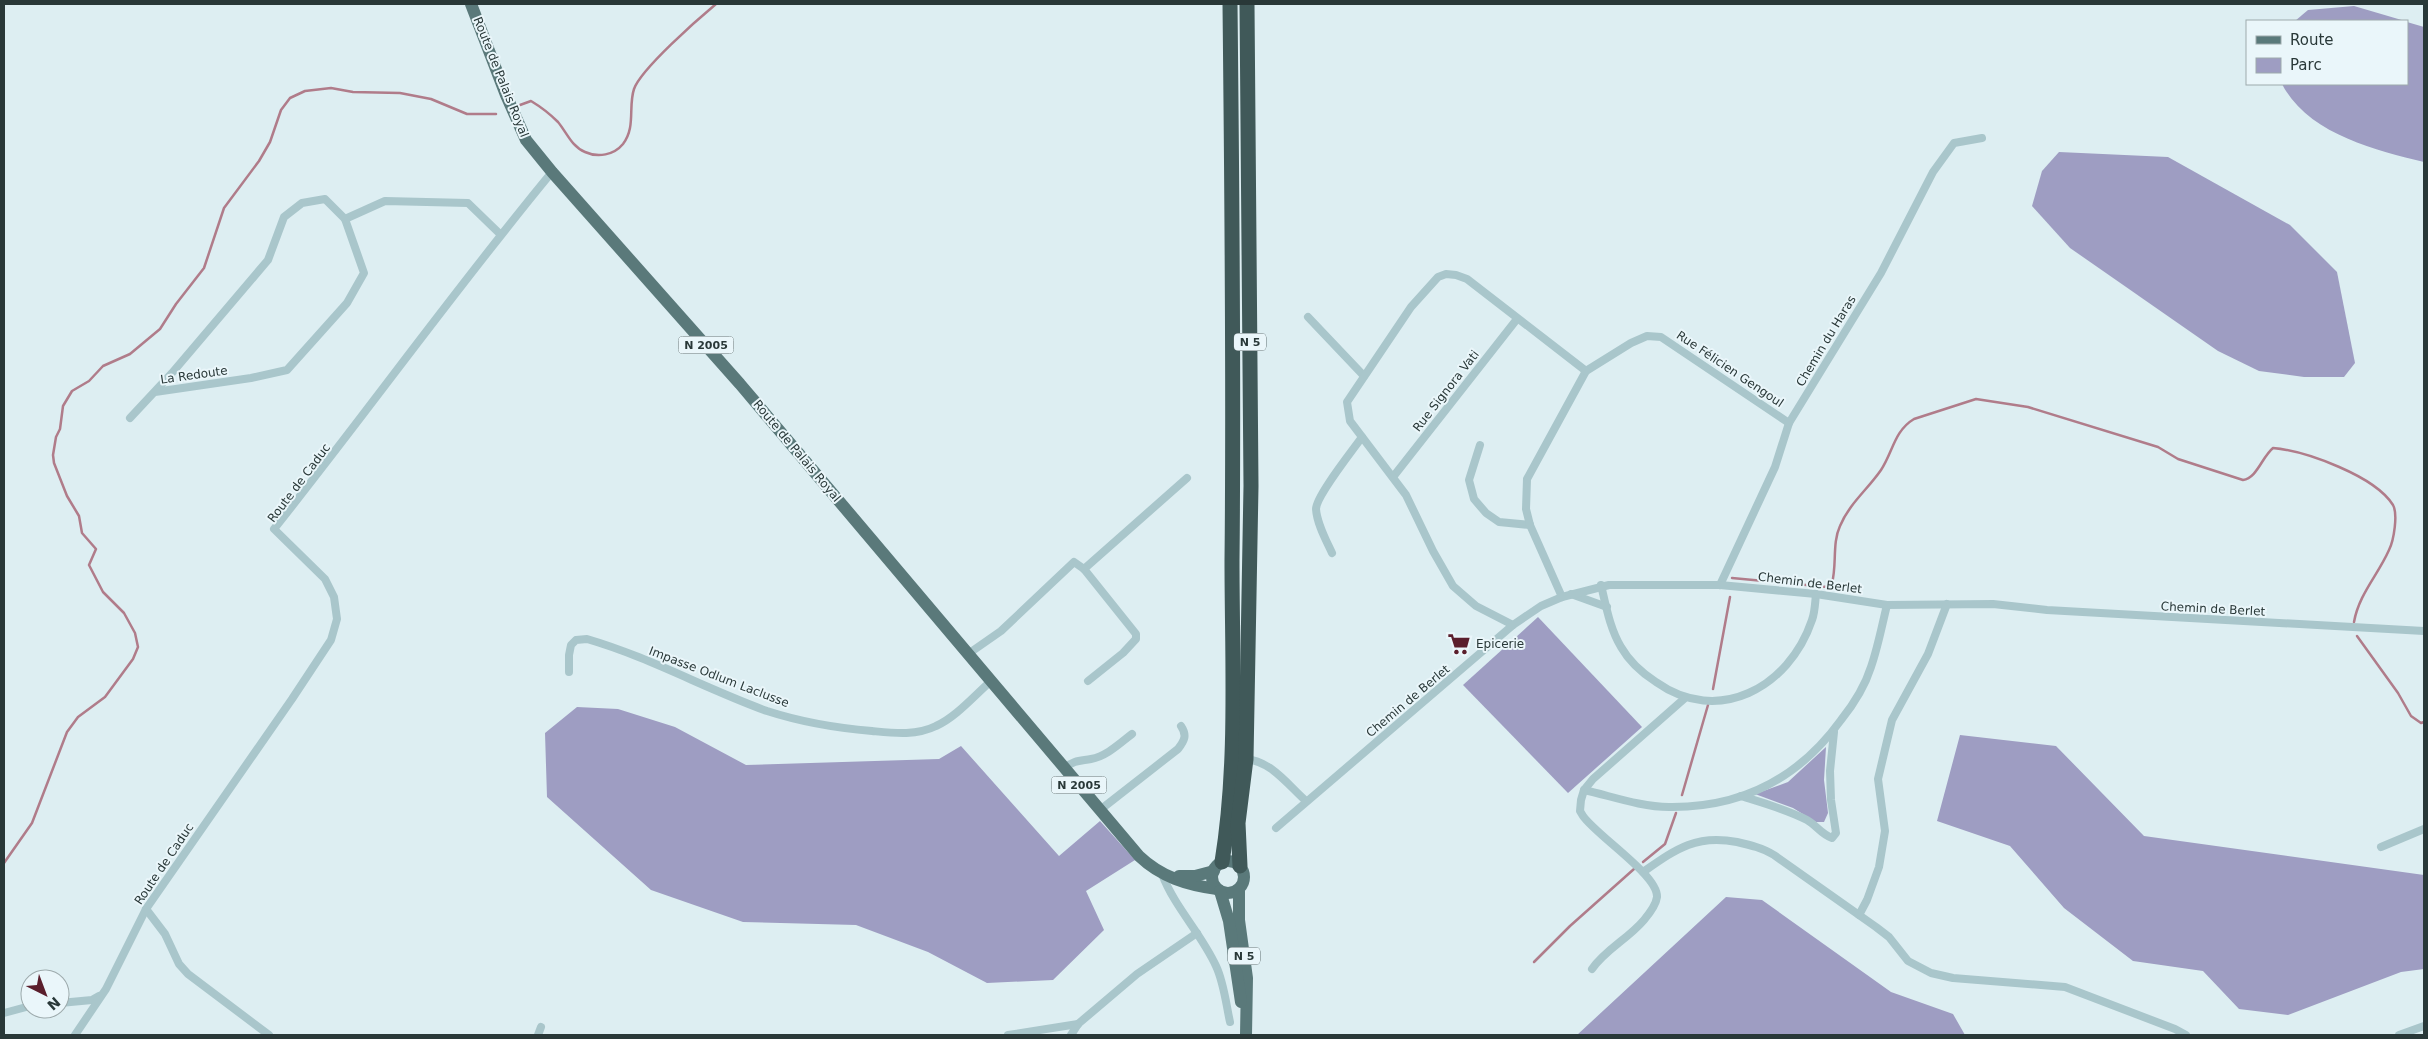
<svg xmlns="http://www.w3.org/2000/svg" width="2428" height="1039" font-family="'DejaVu Sans',sans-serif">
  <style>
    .green { fill: #9e9dc2 }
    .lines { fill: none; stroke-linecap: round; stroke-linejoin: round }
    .stream { stroke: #b07c8a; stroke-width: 2.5 }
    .street { stroke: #a9c6cb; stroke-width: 8 }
    .primary { stroke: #5a797a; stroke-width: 12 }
    .highway { stroke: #405959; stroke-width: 15 }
    .labels { text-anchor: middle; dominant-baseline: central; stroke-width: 4; stroke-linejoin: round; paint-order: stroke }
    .shield { fill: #eaf6fa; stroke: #637172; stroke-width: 1 }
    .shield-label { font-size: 11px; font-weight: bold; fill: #293838 }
    .street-label { font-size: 12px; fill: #293838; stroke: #eaf6fa }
    .poi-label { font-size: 12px; fill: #293838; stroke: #eaf6fa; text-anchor: start }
  </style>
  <rect width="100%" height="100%" fill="#ddeef2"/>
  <g class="green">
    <path d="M2354,6L2405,21H2295L2308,10Z"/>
    <path d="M2407,22L2424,27V162C2374,150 2307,133 2282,84H2407Z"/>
    <path d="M2059,152L2168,157L2290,225L2337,272L2355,363L2344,377H2304L2259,371L2218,351L2070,248L2032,206L2042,171Z"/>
    <path d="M1538,617L1642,727L1568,793L1463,685Z"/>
    <path d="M577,707L618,709L675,727L746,765L939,759L961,746L1059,856L1100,821L1135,860L1086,891L1104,930L1053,980L987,983L928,952L856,925L743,922L651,890L547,797L545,733Z"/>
    <path d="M1960,735L2056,746L2144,836L2424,875V969L2401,972L2288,1015L2239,1009L2203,971L2133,961L2064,908L2010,846L1937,821Z"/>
    <path d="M1826,747L1824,780L1828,813L1824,822H1816L1793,808L1755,794L1788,782Z"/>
    <path d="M1726,897L1762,900L1891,992L1953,1014L1965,1035H1577Z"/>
  </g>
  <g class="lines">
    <g class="stream">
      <path d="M520,105L531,101C541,107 550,114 558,122C567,133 572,147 585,152C598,158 614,155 623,144C636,127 628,107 634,89C641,69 698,19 716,4"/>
      <path d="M1732,578L1827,587L1832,583C1837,565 1832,543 1840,526C1849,504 1868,489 1881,470C1893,452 1894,431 1914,419L1976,399L2028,407L2158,447L2178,459L2243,480C2257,478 2262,457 2273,448C2306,451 2375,476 2393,505C2398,514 2394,540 2389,550C2378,575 2359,594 2354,622"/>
      <path d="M2357,636L2398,693L2411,716L2421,723L2424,722"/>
      <path d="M1713,689L1730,597"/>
      <path d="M1682,795L1708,705"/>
      <path d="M1643,862L1665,844L1676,813"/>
      <path d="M4,863L32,823L67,732L78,717L105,697L133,659L138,647L135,633L124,613L103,592L89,565L96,549L82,533L79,516L67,496L54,463L53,455L56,437L60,429L63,406L72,391L89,381L103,366L130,354L160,329L176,304L204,268L224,208L259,161L270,142L281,110L290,98L305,91L331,88L353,92L400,93L431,99L467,114H496"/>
      <path d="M1534,962L1570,926L1634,869"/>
    </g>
    <g class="street">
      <path d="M345,219L385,201L468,203L500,234"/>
      <path d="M1308,317L1364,376"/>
      <path d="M130,418L172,373L268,260L284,217L302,203L325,199L345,219L364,273L347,303L287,370L251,378L155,392"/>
      <path d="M1480,445L1469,480L1474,499L1486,513L1499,522L1530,525"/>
      <path d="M1393,477L1517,319"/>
      <path d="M1332,553C1326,540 1317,524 1316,509C1316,496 1353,450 1362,437"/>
      <path d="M1084,569L1187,478"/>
      <path d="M1601,585C1606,606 1610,629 1621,647C1629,661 1642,673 1656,682C1718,726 1789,688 1812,620C1815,612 1815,603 1816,594"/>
      <path d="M1720,585L1775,467L1789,423L1881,273L1933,172L1954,143L1982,138"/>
      <path d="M1571,594L1607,607"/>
      <path d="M1562,597L1530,525L1526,509L1527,479L1586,371L1631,343L1647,336L1661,337L1789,423"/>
      <path d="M1513,625L1476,606L1453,586L1433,551L1406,495L1350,421L1347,402L1411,307L1438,277L1446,274L1456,275L1467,279L1586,371"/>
      <path d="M968,654L1001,631L1074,562L1084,569L1136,634V639L1123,653L1088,681"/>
      <path d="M569,672V655L571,645L576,640L587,639C649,657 706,689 767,711C801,722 836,728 872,731C893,733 916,736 936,726C956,717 974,696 991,681"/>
      <path d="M1246,759C1271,761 1288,785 1306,801"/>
      <path d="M1065,768C1074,760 1080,761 1091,759C1107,756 1120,743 1132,734"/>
      <path d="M1584,790C1611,796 1641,807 1669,807C1742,808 1799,778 1841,720C1853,705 1865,686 1871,667C1878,647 1882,625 1887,605"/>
      <path d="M1741,796C1763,803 1786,809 1807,820C1816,825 1821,834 1832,838L1836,833L1831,800L1830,771L1834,732"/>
      <path d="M1100,810L1178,749C1185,740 1187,735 1181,726"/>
      <path d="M1276,828L1513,625L1541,606L1562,597L1609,585H1720L1816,594L1887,605L1993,604L2047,610L2424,631"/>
      <path d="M2381,847L2424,829"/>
      <path d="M1643,872C1676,849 1696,834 1737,842C1750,845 1763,848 1774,855L1876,927L1889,937L1908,961L1931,973L1953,978L2065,987L2175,1029L2186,1035"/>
      <path d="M1162,874C1175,908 1201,933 1216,966C1224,983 1226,1004 1230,1022"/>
      <path d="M146,909L165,934L179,964L188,974L269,1035"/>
      <path d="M1859,915L1867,900L1879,867L1885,831L1878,779L1892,720L1928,654L1947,604"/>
      <path d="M1592,969C1606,949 1628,939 1644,920C1649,914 1656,905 1657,897C1658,875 1597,836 1583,816L1580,811L1581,800L1584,790L1593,779L1685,698"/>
      <path d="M60,1003L92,1000L99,996"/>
      <path d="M4,1013L30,1006"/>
      <path d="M75,1035L106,989L146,909L292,699L331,640L337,619L334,597L325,579L274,529C368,411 456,288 552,172"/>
      <path d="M538,1035L541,1027"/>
      <path d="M1008,1035L1078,1024"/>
      <path d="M1071,1035L1078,1024L1137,974L1197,933"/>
      <path d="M2399,1035L2424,1026"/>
    </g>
    <g class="primary">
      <path d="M471,4L506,95L526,140L552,172L740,384L1139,856C1161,877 1187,885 1217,889"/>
      <circle cx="1228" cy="877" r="16"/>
      <path d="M1179,876H1195L1214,871"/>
      <path d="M1239,889V920L1247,978L1246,1035"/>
      <path d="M1220,891L1229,921L1241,1002"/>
    </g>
    <g class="highway">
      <path d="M1222,862C1238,764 1232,660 1232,561C1234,375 1232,189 1230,4"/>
      <path d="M1240,866L1238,823L1246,759L1251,486L1247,4"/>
    </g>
  </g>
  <defs>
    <symbol id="supermarket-bare" viewBox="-9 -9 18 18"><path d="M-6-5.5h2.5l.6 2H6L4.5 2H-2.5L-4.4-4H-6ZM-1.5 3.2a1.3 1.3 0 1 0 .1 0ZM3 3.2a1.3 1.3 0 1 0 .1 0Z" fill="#5a1e2c" stroke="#eaf6fa" stroke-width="2.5" paint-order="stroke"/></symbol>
  </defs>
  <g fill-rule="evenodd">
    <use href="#supermarket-bare" x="1443" y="628" width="32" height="32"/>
  </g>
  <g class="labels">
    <g class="shield">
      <rect x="1234" y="333.5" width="32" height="17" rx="4"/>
      <rect x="678.5" y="336.5" width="55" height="17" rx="4"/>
      <rect x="1051.5" y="776.5" width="55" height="17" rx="4"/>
      <rect x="1228" y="947.5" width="32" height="17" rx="4"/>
    </g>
    <g class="shield-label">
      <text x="1250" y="342">N 5</text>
      <text x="706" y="345">N 2005</text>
      <text x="1079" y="785">N 2005</text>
      <text x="1244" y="956">N 5</text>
    </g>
    <g class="street-label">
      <text transform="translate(501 77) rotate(68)">Route de Palais Royal</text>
      <text transform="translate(1826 341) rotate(-59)">Chemin du Haras</text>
      <text transform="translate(1730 369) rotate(34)">Rue Félicien Gengoul</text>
      <text transform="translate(194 375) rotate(-8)">La Redoute</text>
      <text transform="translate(1446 391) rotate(-52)">Rue Signora Vati</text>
      <text transform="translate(797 451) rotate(50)">Route de Palais Royal</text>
      <text transform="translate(299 483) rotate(-53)">Route de Caduc</text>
      <text transform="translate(1810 583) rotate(7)">Chemin de Berlet</text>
      <text transform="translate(2213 609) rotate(3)">Chemin de Berlet</text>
      <text transform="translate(719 677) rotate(21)">Impasse Odlum Laclusse</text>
      <text transform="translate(1408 701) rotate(-40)">Chemin de Berlet</text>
      <text transform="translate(164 864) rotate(-56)">Route de Caduc</text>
    </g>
    <g class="poi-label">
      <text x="1476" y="644">Epicerie</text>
    </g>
  </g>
  <rect width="2428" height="1039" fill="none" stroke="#293838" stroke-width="10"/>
  <rect x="2246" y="20" width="162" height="65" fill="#eaf6fa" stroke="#9daaac"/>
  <rect x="2256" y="36" width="25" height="8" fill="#5a797a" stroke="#9daaac"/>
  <text x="2290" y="45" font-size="15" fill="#293838">Route</text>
  <rect x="2256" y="58" width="25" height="15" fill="#9e9dc2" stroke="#9daaac"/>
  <text x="2290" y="70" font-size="15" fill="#293838">Parc</text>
  <g transform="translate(45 994) rotate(138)"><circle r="24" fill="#eaf6fa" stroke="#9daaac"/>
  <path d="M0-4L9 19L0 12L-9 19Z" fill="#5a1e2c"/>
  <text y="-8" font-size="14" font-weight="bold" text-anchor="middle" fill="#293838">N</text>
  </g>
</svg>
